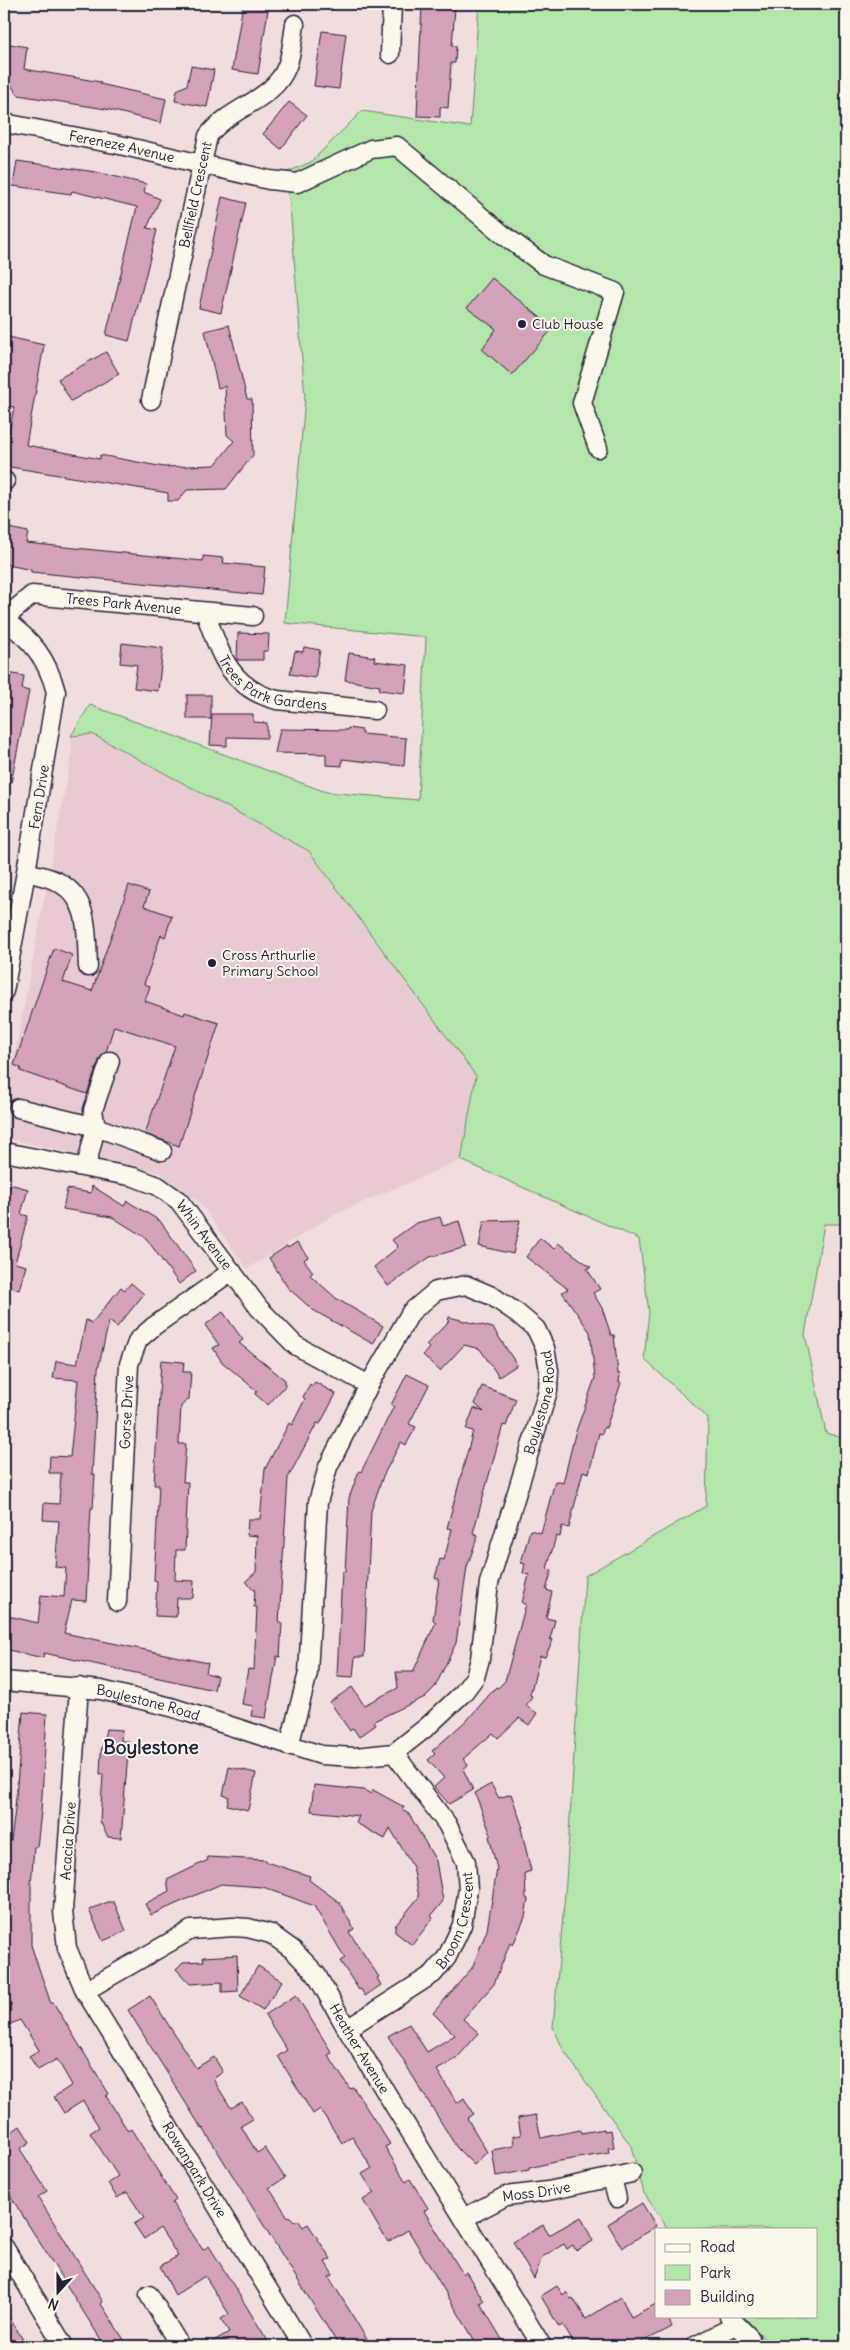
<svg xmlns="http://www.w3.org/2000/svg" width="850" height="2350" font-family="Delius,sans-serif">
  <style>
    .built { fill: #e8cbd2 }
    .green { fill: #b2e7a9; stroke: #6a8472 }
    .building { fill: #d5a1b9; stroke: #22223b }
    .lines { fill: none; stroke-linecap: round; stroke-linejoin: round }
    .minor-casing { stroke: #22223b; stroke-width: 21 }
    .minor { stroke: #fbf7ec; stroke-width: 18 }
    .poi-dot { fill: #22223b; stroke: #fbf7ec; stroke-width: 2 }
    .labels { text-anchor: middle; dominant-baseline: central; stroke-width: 4; stroke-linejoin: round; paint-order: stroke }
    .street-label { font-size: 14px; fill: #22223b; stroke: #fbf7ec }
    .poi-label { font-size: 14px; fill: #22223b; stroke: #fbf7ec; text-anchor: start }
    .district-label { font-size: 19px; font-weight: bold; fill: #22223b; stroke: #fbf7ec }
  </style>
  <rect width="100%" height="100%" fill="#f0dddd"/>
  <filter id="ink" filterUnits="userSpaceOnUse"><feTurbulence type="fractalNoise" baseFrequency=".02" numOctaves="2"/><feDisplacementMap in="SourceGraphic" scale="10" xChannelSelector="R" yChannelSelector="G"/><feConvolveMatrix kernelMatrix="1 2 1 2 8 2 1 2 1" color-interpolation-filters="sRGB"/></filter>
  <g filter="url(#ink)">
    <path class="built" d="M92,734L309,851L476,1076L461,1160L335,1214L247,1269L200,1203L160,1173L10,1139L4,1132V1110L72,753L71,736Z"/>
    <path class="green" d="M479,4H846V1224H824L805,1334L826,1433L846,1439V2346H771L743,2316H816V2229H668L644,2193L631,2146L564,2051L553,2027L566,1882L585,1576L706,1506L708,1418L644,1359L649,1312L639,1239L461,1160L476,1076L309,851L92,734L71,736L90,705L326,792L418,800L426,637L285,623L305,398L290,206L285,173L311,162L362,111L470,127Z"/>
    <g class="building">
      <path d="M243,4H269L258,74L232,70Z"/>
      <path d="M422,4L455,7L452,46H456L455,63H451L448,108L440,107V117L417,116Z"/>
      <path d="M322,31L346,34L339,89L314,86Z"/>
      <path d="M4,43L27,47L24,69L101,82L100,84L166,99L161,123L106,109L18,95L4,75Z"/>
      <path d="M191,66L214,70L207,107L175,101L177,90L187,85Z"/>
      <path d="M289,102L307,115L281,149L263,134Z"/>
      <path d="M17,161L96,172L146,184L144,192L160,199L147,228L157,230L129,341L106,335L137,207L72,191L71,194L13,186Z"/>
      <path d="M222,197L246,203L221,313L199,308Z"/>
      <path d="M492,278L553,328L512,375L482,349L496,329L467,308Z"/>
      <path d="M229,325L247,399H252L253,455L226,489L187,490L178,501H168V493L4,466V443H7L14,407L4,405V336L44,345L26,445L100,459V455L164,467L215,465L234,441L227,435L225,386L218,388L205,331Z"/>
      <path d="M106,352L119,374L71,401L58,379Z"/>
      <path d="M4,527L28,532L26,543L203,561V556L224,558L223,563L265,567L262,595L31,572V570L4,564Z"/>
      <path d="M238,633L269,634L268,651H263V660H237Z"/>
      <path d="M122,643L163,648L158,691L134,688L137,665L120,663Z"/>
      <path d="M304,647L320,650L315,678L290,674L295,651L303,652Z"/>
      <path d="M349,653L375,657L374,661L408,665L405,693L379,690L380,686L345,680Z"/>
      <path d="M8,673L24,676L22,689L29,691L11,783L4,782V693Z"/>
      <rect x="187" y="695" width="24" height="24"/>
      <path d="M212,714H253V722L267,723V738L227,737V746L210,745Z"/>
      <path d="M348,728L362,730V734L406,738L404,766L342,759V766L326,765V754L275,753L280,729L347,730Z"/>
      <path d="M129,885L149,892L144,906L172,916L165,937L161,935L144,984L150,986L145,1001L184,1015L185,1012L219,1023L179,1146L145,1134L175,1046L114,1026L106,1052L100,1058L87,1094L20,1071L21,1068L14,1065L54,948L72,955L63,982L92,991Z"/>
      <path d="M10,1184L28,1189L21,1214L28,1216L15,1263L26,1266L19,1290L8,1286H4V1192H7Z"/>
      <path d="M92,1186L124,1206L127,1201L160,1221L196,1271L179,1284L146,1238L112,1217L63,1209L67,1189L91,1193Z"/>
      <path d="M440,1217L443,1226L459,1221L466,1247L430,1257L388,1286L374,1267L398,1247L392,1240L416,1223Z"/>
      <path d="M520,1220L513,1254L479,1246L484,1221Z"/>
      <path d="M540,1238L554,1249L558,1243L591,1267L587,1269L600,1289L593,1293L602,1308L611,1335H614L618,1374H620L619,1383H621L606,1428L604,1427L602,1434L599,1433L589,1473L583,1471L569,1528L562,1526L560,1537L556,1536L547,1569L552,1570L546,1590L552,1592L546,1618L555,1620L550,1639L553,1640L545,1657L540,1656L530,1695L532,1696L526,1706L537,1713L529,1725L519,1718L498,1738L493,1733L463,1759L468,1765L463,1769L473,1790L449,1804L434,1787L444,1778L428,1760L435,1754L432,1751L469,1718L496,1687L498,1688L505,1681L526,1604L522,1603L529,1575L523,1573L525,1564L521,1563L530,1530L541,1533L555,1481L563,1483L575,1434L595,1378L590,1332L562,1292L568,1289L526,1257Z"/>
      <path d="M297,1242L308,1257L304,1260L313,1272L310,1275L337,1299L383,1326L373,1344L313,1310L288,1288L269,1258L287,1246L288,1248Z"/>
      <path d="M131,1283L144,1294L117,1327L109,1321L98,1369L92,1474H95L93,1508H91L86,1601L72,1600L64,1633L208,1663L206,1673L217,1676L214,1690L44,1653L43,1658L4,1649V1615L38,1623L41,1595L64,1597L66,1568L55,1567L59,1521L43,1520L44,1503L59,1504L61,1473H49L50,1456L70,1457L78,1380L53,1378L56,1361L77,1364L86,1320L92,1323L121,1287L125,1290Z"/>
      <path d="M223,1312L243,1340L239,1343L285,1380V1386L268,1405L255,1394L257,1391L222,1362L213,1348L219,1345L205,1325Z"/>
      <path d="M449,1317L493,1328L517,1365L499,1377L480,1349L464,1345L440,1371L423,1355L429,1348L426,1345L448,1322Z"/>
      <path d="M161,1360L184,1362L183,1372H191L189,1399L181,1406L179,1444H186L183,1482H188L185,1550H176L175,1580L194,1581L193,1598H177L176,1617L155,1616L157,1581L154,1580L159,1485H154Z"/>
      <path d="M407,1374L429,1385L409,1424L416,1427L406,1445L401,1442L383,1476L371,1511L364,1657H355L353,1677L337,1676L342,1572H345L349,1498L359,1471L361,1472L394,1406L391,1405Z"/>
      <path d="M315,1382L336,1394L320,1424L317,1423L288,1478L279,1623H282L280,1657L277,1656L266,1718L251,1716L253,1706L242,1704L248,1669L254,1670L257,1607H254L255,1589H252L246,1581L256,1572L257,1536L247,1535L248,1519H260L265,1469L289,1423L292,1425L305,1399L303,1397L310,1384L312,1386Z"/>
      <path d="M482,1386L516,1399L506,1426L503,1425L473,1533L478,1535L467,1567L456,1643L435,1687L425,1697L374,1721L376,1725L359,1737L353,1728L350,1731L330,1702L352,1687L364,1705L398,1688L396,1672H413L436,1622L433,1620L439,1579L435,1578L440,1559L444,1560L452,1529L447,1528L473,1431L466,1429L474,1408L484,1412L475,1404Z"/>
      <path d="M23,1712L47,1714L41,1812L37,1847H34L31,1885V1945L51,2004L53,2002L92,2066L109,2094L106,2096L128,2131L131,2129L176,2200L172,2203L203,2250L209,2246L271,2346H205L229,2332L221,2319L229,2314L205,2276L175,2295L160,2266L178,2256L160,2228L144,2239L134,2224L144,2218L127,2192L117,2198L108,2183L118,2176L90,2133L99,2127L83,2101L64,2113L54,2097L72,2085L57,2059L38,2070L29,2056L39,2050L20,2020L4,2027V2009L11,2006L4,1985V1899L8,1841H11L15,1809Z"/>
      <path d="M106,1729L122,1730L121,1741H129L121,1838L108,1837L100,1821L103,1774H100L101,1752Z"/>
      <path d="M229,1767L256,1773L248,1810L227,1805L229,1797L223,1795Z"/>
      <path d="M491,1784L499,1798L511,1794L523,1828H521L531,1871L525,1873L526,1898L528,1899L525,1917L513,1945L510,1943L494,1984L463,2019L479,2033L456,2059L437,2070L457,2103L464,2098L473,2114L467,2118L487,2152L474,2165L457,2148L388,2036L409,2024L427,2052L455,2035L433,2013L472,1968L487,1930L497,1869L489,1836L491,1835L475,1793Z"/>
      <path d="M314,1785L364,1790L371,1794L373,1790L404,1807L402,1810L409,1814L436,1861L443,1901L431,1916L433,1918L412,1945L395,1932V1926L419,1897L413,1867L390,1828L385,1839L356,1823L359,1816L311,1811Z"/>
      <path d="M207,1857L266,1860V1862L310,1876L309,1880L339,1902L354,1929L349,1932L379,1977L377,1978L381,1985L365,1996L361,1989L359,1990L340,1961L345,1958L314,1906L263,1887L221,1884L151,1915L145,1904L169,1891L167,1880L208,1860Z"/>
      <path d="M108,1902H114L126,1931L103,1941L89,1910Z"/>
      <path d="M237,1955L238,1991L222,1992V1982L190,1984L176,1969L183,1962L204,1961L203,1957Z"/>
      <path d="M258,1966L282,1981L263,2010L240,1996Z"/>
      <path d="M296,1995L332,2053L328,2055L350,2089L353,2087L390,2144L385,2147L406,2182L410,2179L428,2208L424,2211L463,2274L466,2272L484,2301L480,2303L506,2346H478L408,2230L388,2242L378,2226L363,2200L374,2193L362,2174L372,2168L352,2137L342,2143L320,2109L313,2114L278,2056L287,2050L265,2015Z"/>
      <path d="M150,1996L196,2068L214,2057L223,2072L213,2079L231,2108L242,2102L253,2119L241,2126L257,2153L265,2148L285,2178L269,2188L288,2217L290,2216L294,2222L298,2220L303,2227L308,2224L331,2259L325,2262L333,2275L329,2277L371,2346H339L203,2128L202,2129L128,2010Z"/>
      <path d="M536,2115L541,2138L580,2130L581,2133L604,2129V2131L611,2130L614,2147L608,2148L609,2153L554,2162L529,2168V2170L496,2176L492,2150L514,2146L513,2136L521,2135L518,2118Z"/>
      <path d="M20,2126L30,2142L20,2149L47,2191L38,2197L103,2302L101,2304L128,2346H105L4,2186V2137Z"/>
      <path d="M642,2203L656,2226L622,2248L608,2224Z"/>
      <path d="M581,2217L593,2241L576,2251L573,2245L567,2249L564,2244L542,2257L534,2279L513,2242L543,2225L549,2235Z"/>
      <path d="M557,2286L563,2295L566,2292L571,2299L573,2298L586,2319L621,2297L631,2317L656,2304V2316H667L672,2327L634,2346H575L563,2325L559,2327L541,2296Z"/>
      <path d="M4,2309L15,2327L27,2346H4Z"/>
    </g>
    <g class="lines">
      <defs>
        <g id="minor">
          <path d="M390,54L392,4"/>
          <path id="s1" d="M4,123L120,145L269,180L297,183L371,149L397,146L501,233L544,265L615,292L582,403L598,448"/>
          <path id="s2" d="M151,400L208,136C229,107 274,101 287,66C292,53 293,37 295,24"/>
          <path d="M4,481H5"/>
          <path id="s3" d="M205,612C220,653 229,688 277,700L375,710"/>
          <path id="s4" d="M4,619L32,595L253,616"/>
          <path d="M4,620C32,640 47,658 56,692L26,872L4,991"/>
          <path d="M26,872C37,875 50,877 60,883C91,901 86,936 88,967"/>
          <path d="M18,1108L96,1127L162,1151"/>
          <path id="s5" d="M4,1152L134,1177L158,1186L179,1201L259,1308L295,1345L369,1385"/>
          <path d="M86,1167L96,1127L93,1110L110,1061"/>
          <path id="s6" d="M117,1602L129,1364L138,1340L154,1326L232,1271"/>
          <path id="s7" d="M4,1681L101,1690L171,1707L321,1755L355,1757L394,1753L428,1726L463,1693L475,1677L480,1659L489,1583L548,1391L549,1370L545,1348L536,1329L517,1313L492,1296L466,1285L436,1291L411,1312L369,1385L328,1467L318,1502L308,1673L289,1746"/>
          <path id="s8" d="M79,1687L63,1911L67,1948L85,1991L303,2346"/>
          <path id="s9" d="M85,1991L191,1930L233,1927L248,1928L271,1934L293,1950L316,1974L347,2029L542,2346"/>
          <path id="s10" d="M347,2029L433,1974L447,1957L462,1925L468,1889L466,1862L447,1824L394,1753"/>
          <path d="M612,2178L617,2198"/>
          <path id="s11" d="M464,2218L506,2196L548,2191L632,2173"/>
          <path d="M4,2247L64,2346"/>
          <path d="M149,2295L180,2346"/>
          <path d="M729,2317L750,2338"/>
          <path d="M695,2346L736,2325"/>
        </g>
      </defs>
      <use href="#minor" class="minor-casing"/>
      <use href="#minor" class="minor"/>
    </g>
  </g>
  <g class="poi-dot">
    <circle cx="522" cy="324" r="5"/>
    <circle cx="212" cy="963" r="5"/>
  </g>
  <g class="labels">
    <g class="street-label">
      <text stroke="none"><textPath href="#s1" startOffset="120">Fereneze Avenue</textPath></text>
      <text stroke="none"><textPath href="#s2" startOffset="210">Bellfield Crescent</textPath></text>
      <text stroke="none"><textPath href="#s4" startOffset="129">Trees Park Avenue</textPath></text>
      <text stroke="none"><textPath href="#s3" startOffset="109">Trees Park Gardens</textPath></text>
      <text transform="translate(39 797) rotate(-81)">Fern Drive</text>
      <text stroke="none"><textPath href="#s5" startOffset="226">Whin Avenue</textPath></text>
      <text stroke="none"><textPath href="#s7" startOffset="795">Boylestone Road</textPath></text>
      <text stroke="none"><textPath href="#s6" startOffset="190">Gorse Drive</textPath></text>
      <text stroke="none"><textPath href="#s7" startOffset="146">Boylestone Road</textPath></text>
      <text transform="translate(68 1841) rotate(-86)">Acacia Drive</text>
      <text stroke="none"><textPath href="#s10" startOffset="162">Broom Crescent</textPath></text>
      <text stroke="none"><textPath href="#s9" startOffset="350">Heather Avenue</textPath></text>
      <text stroke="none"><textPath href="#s8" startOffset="518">Rowanpark Drive</textPath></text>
      <text stroke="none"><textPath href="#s11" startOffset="78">Moss Drive</textPath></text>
    </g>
    <g class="poi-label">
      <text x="532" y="324">Club House</text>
      <text x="222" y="955">Cross Arthurlie<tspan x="222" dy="16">Primary School</tspan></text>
    </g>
    <g class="district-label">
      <text x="151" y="1747">Boylestone</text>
    </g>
  </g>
  <rect width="850" height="2350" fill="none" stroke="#fbf7ec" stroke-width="20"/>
  <rect x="10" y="10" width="830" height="2330" fill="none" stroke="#22223b" stroke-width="2" filter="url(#ink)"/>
  <rect x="655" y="2228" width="162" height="90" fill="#fbf7ec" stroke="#a4a2a5"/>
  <rect x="665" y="2244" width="25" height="8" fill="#fbf7ec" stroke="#a4a2a5"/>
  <text x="700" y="2252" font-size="15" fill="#22223b">Road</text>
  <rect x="665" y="2265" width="25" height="15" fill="#b2e7a9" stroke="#a4a2a5"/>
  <text x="700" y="2278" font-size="15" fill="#22223b">Park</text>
  <rect x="665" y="2290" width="25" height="15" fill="#d5a1b9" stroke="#a4a2a5"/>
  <text x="700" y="2302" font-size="15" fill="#22223b">Building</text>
  <g transform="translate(58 2292) rotate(201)" stroke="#fbf7ec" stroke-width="4" paint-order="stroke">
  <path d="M0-4L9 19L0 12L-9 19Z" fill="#22223b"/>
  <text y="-8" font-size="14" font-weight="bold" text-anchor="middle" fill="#22223b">N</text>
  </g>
</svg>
